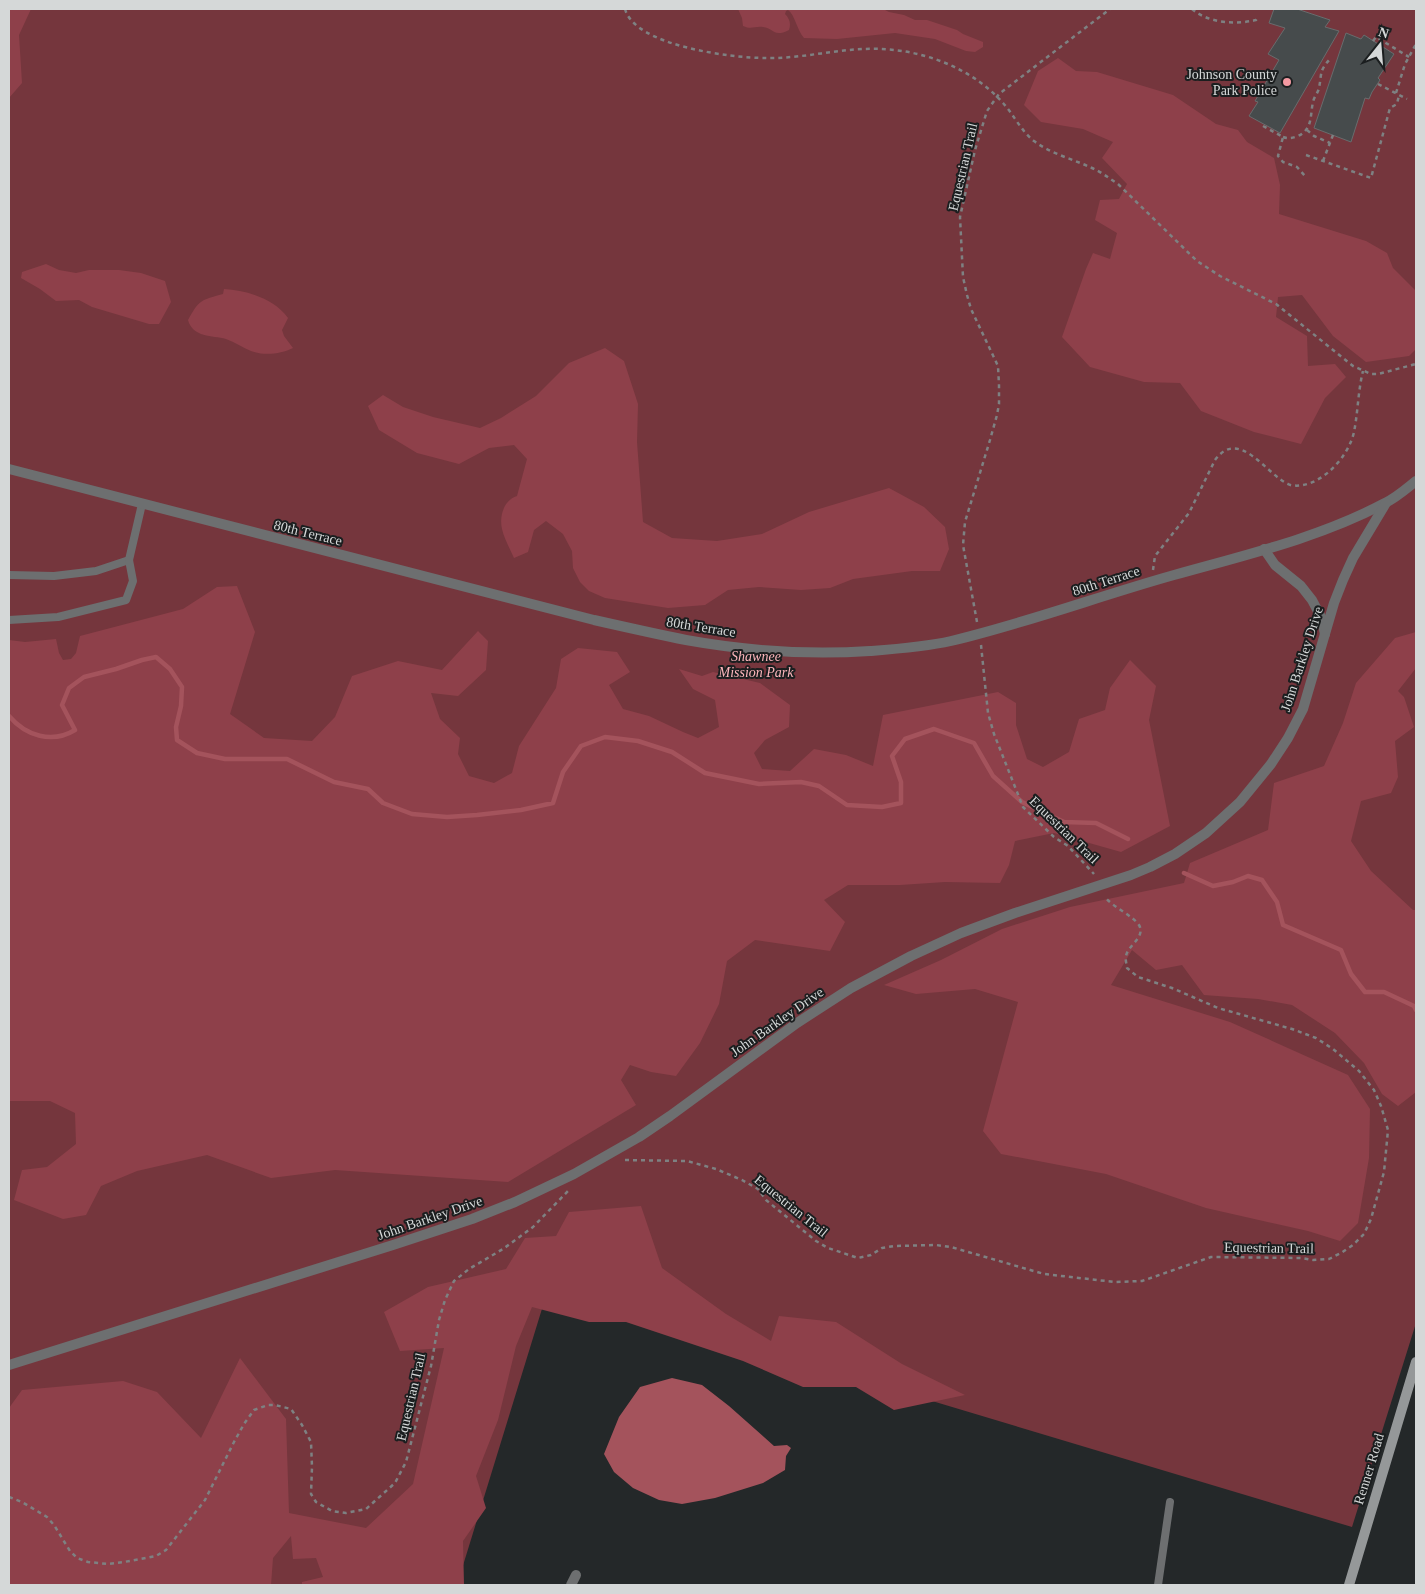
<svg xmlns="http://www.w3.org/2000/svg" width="1425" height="1594" font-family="'Times New Roman',serif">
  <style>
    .green { fill: #75363d }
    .forest { fill: #8e404a }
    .water { fill: #a4535c }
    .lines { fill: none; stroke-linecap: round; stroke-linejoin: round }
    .stream { stroke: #a4535c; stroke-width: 4.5 }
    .building { fill: #464b4c; stroke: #686c6d }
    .path { stroke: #7e8182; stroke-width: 2.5; stroke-dasharray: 4 4; stroke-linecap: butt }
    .service { stroke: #6d6f70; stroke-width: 8 }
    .minor { stroke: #6d6f70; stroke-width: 10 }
    .secondary { stroke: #959899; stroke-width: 10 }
    .poi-dot { fill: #f49aa2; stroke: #1b1e1f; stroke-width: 2 }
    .labels { text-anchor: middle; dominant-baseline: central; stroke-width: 4; stroke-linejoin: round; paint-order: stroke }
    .poi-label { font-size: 14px; fill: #d5d8d8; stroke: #1b1e1f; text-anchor: end }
    .street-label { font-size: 14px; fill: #d5d8d8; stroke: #1b1e1f }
    .park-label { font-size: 14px; font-style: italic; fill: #fdb6bc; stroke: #1b1e1f }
  </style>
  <rect width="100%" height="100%" fill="#242829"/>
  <path class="green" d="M9,9H1416V1323L1352,1527L549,1286L457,1585H9Z"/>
  <g class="forest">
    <path d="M9,9H31L19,35L22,83L9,98Z"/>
    <path d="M738,9H883L889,12L904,15L915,20H927L957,30L963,34L983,42V47L975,52L966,51L935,39L895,33L837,39L804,38C797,30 795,15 788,10L786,11L785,14C790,19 791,24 789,30C773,38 774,28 763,27C754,26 752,30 743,26L742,18Z"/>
    <path d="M1058,58L1076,71L1097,72L1173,95L1216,124L1238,130L1247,142L1274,158L1280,185L1279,214L1366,241L1387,253L1393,268L1416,291V349L1409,356L1366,362L1333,336L1302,295L1278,297L1276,317L1307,336L1308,366L1335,364L1346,377L1325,398L1301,444L1254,432L1201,411L1180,383L1144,382L1090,367L1062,337L1086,269L1093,253L1110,259L1117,233L1095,220L1100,200L1119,199L1127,184L1102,158L1113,142L1083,129L1041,122L1024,105L1038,71Z"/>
    <path d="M46,264L59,270L76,273L89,270H119L141,273L165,281L171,302L159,324H149L92,307L79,300L56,301L40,289L21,278L22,272Z"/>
    <path d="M224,289C246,290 275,299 288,318L282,330L284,336L293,348C281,354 264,356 251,351C243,348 235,342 226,339C212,335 193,338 188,320C199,300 201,300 223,294Z"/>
    <path d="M605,348L624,361L638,404L637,442L643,522L672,538L717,541L762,534L809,512L889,488L924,507L945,527L949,549L940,571H912L853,579L830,588L801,590L759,587L728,590L705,605L668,608L605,598L589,591L580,582L573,568L572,551L563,534L546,521L534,530L528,552L514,558C510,549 504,538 502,529C499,516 504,500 517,496L527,459L514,445L489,448L459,464L417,453L379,430L368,406L383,395L403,407L433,417L480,428L501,418L536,396L569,363Z"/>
    <path d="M237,586L255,632L230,714L264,738L312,741L335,717L352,676L398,661L442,670L478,631L488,641L486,670L458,696L431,693L440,719L460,738L458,754L469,776L494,783L512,773L519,746L556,688L561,659L578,648L617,652L630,672L609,685L623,709L649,716L683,732L698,738L719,727L715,700L693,689L679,669L702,676L713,672L760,683L790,705L789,727L765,740L754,753L762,769L790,771L814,749L846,755L873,766L883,715L998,692L1016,703V725L1027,759L1043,767L1069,752L1079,719L1105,710L1110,688L1130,660L1156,686L1149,720L1170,826L1121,852L1054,833L1015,841L1009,865L1000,883L945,882L900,885H848L824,900L845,922L830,951L755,940L727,961L719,1004L700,1043L676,1076L651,1072L630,1065L621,1080L636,1105L508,1182L335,1170L271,1178L207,1155L137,1171L101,1186L86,1215L63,1219L14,1200L22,1170L47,1167L76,1144L75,1113L50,1101H9V640L25,642L56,639L59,653L63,660L71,659L76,653L80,636L183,609L217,587Z"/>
    <path d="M1416,632V668L1398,691L1404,697L1414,727L1395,741L1398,777L1391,793L1361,801L1351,841L1371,871L1413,910H1416V1092L1398,1106L1382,1094L1364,1063L1335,1033L1292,1005L1258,999L1204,995L1182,965L1156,970L1132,950L1111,985L1230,1022L1348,1075L1370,1109L1369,1158L1358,1223L1340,1241L1308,1231L1206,1208L1106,1174L1001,1154L983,1131L1018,1002L975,989L916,994L884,985L941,960L1002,929L1070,907L1184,883L1190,863L1268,830L1274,783L1324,766L1343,723L1356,683L1395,638Z"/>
    <path d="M641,1206L662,1268L726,1314L771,1341L779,1316L836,1322L902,1364L965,1395L894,1410L856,1387H803L743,1361L626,1322H589L532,1307L516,1346L498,1420L476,1476L486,1508L463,1541L464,1585H302V1582L323,1577L316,1558L293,1559L291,1536L273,1558L271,1585H9V1408L22,1390L123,1381L157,1392L201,1438L240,1358L286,1419L289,1513L366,1528L413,1484L444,1348L400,1351L384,1312L428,1287L506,1269L525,1238L556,1236L569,1212Z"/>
  </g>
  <path class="water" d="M672,1378L702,1385L729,1406L774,1446L787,1445L791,1448L786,1456L785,1470L763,1483L715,1498L682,1504L659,1500L633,1488L614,1472L604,1454L619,1417L640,1387Z"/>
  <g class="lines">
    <g class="stream">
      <path d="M9,716C26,736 52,744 75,730L62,705L69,688L84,677L116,669L142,660L156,657L170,669L182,687L181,706L176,727L177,740L197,753L225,759H287L334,782L368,789L383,803L412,814L447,817L477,815L521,810L553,803L563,772L581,746L605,737L638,741L672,752L705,773L759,784L801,782L819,786L847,805L882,807L901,803V782L892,756L905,739L934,729L974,743L993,776L1022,802L1064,822L1096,823L1128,839"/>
      <path d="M1184,873L1213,886L1233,882L1248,876L1262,880L1277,902L1283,925L1341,950L1351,974L1365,992H1384L1414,1006L1416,1010"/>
    </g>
  </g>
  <g class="building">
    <path d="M1274,9H1297L1330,20L1325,27L1339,31L1280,133L1249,116L1258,102L1255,101L1279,60L1268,54L1285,28L1269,23Z"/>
    <path d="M1346,33L1361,39L1364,35L1394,54L1378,78L1380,80L1372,92L1369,99L1365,98L1351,142L1314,128Z"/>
  </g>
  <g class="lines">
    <g class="path">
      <path d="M625,9C635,46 732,58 765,58C804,59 843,47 882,49C926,51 973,69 1003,103C1014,115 1021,131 1034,141C1051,154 1073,159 1092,168C1101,172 1109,178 1118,184L1197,261L1220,276L1276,304L1353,366L1371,374H1378L1416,364"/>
      <path d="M1192,9C1208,23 1235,25 1256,20L1258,17"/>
      <path d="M1373,41L1376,37L1409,57"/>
      <path d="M1378,84L1407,99"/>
      <path d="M1396,93L1405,64L1416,44"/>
      <path d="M1263,126L1283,137L1278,156L1283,162L1297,167L1305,176"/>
      <path d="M1307,130L1314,136L1330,143"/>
      <path d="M1283,137C1288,139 1293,138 1298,136C1313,129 1310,115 1313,102C1314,97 1318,93 1319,88C1322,73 1319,71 1330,59"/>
      <path d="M1306,155L1371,178L1390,108L1397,104L1399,95"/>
      <path d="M1323,161L1333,135"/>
      <path d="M1153,570L1155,556L1189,513L1215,460C1239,427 1266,474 1288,484C1291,486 1299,486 1303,485C1326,481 1349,455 1354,432C1358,412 1358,391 1363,371"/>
      <path d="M977,622L963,545L965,522L990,440L997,415L999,404V385L998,366L971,309L967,295L963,277L960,217L975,150L987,111L999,94L1110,9"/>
      <path d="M981,645L988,713L994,734L1023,807L1054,837L1068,846L1094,874"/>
      <path d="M625,1160L687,1161L716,1169L742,1180L758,1189L766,1200L816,1241L828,1248L858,1258L871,1255L882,1248L894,1246L936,1245L951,1247L1044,1274L1115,1282L1142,1281L1211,1257L1301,1258L1313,1260L1329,1259L1341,1253L1353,1245L1364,1234L1371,1219L1384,1172L1388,1130L1381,1106L1374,1090L1359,1071L1333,1049L1316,1038L1292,1029L1218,1008L1172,988L1138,977L1127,968C1127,965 1125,960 1126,956C1128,945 1146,937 1139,925C1132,915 1114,908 1105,897"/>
      <path d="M9,1497L22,1502L47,1517L54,1525L70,1551L77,1558L88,1562L108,1564L124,1562L156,1556L166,1550L205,1500L234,1442L244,1424L254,1410L268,1405H275L291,1409L302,1425L311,1442L312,1467L311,1494L316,1502L332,1511L346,1513L366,1509L395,1483L406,1462L431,1366L439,1320L445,1300L454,1281L469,1269L503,1249L533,1227L568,1191"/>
    </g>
    <g class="service">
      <path d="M9,575L54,576L96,571L129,560"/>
      <path d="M9,620L58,617L126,600L133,581L129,560L142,504"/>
      <path d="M1158,1585L1170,1502"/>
    </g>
    <g class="minor">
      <path d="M9,469L594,620C625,627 656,634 686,640C747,651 809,655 870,651C897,649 925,647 951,641C1027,623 1099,596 1174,575C1245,555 1319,538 1385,503C1396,498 1406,489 1416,481"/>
      <path d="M1264,549L1275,565L1301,586L1312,600L1321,617L1325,634"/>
      <path d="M9,1365L393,1245L472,1219L515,1202L574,1174L639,1137L670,1116L797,1023L851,988L911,956L961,933L1015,913L1131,875L1150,867L1175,854L1206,833L1240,802L1271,764L1288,738L1303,709L1334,603L1343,580L1353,558L1386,503"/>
      <path d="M571,1585L576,1575"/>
    </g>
    <path class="secondary" d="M1349,1585L1416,1362"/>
  </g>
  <circle class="poi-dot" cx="1287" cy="82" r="5"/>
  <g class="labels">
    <g class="poi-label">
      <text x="1277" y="74">Johnson County<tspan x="1277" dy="16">Park Police</tspan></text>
    </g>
    <g class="street-label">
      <text transform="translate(963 167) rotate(-77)">Equestrian Trail</text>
      <text transform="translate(308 533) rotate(14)">80th Terrace</text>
      <text transform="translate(1106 581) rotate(-18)">80th Terrace</text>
      <text transform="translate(701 627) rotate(9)">80th Terrace</text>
      <text transform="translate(1302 659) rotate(-72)">John Barkley Drive</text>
      <text transform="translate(1064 830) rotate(44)">Equestrian Trail</text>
      <text transform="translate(777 1022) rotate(-35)">John Barkley Drive</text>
      <text transform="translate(791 1206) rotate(39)">Equestrian Trail</text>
      <text transform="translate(430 1218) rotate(-19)">John Barkley Drive</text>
      <text transform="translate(1269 1248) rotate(1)">Equestrian Trail</text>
      <text transform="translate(411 1397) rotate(-77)">Equestrian Trail</text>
      <text transform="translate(1369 1469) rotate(-73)">Renner Road</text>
    </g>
    <g class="park-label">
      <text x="756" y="656">Shawnee<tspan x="756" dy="16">Mission Park</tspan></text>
    </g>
  </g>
  <rect width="1425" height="1594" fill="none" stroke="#d5d8d8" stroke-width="20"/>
  <g transform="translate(1380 45) rotate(17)" stroke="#1b1e1f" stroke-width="4" paint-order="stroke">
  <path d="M0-4L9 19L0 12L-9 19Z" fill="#d5d8d8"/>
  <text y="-8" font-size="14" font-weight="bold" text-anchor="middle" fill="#d5d8d8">N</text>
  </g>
</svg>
